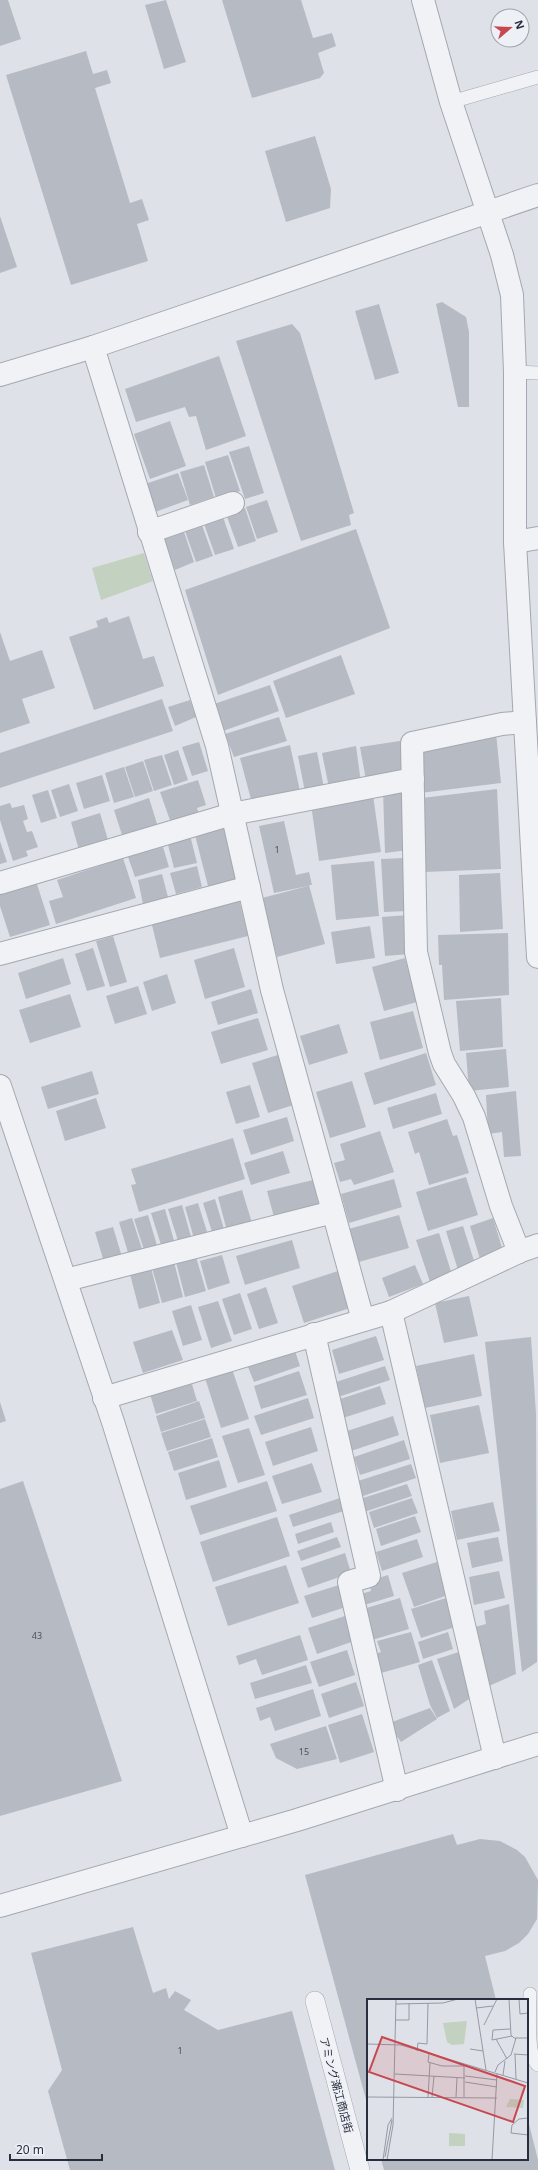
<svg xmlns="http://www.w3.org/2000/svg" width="538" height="2170" font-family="'Noto Sans','Noto Sans JP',sans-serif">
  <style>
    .green { fill: #c3d1c0 }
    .building { fill: #b6bac3 }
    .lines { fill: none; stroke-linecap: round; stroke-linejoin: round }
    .service-casing { stroke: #a4a8b1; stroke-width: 14 }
    .pedestrian-casing { stroke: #a4a8b1; stroke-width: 20 }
    .minor-casing { stroke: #a4a8b1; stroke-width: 24 }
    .tertiary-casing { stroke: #a4a8b1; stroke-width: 24 }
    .service { stroke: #f1f2f6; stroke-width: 13 }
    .pedestrian { stroke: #f1f2f6; stroke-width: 19 }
    .minor { stroke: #f1f2f6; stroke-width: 22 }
    .tertiary { stroke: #f1f2f6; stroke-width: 22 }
    .labels { text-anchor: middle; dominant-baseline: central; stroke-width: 3.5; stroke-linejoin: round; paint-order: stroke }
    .number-label { font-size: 9px; fill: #4c515e }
    .street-label { font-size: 11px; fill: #282e3d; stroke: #edf0f5 }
    .inset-road { fill: none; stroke: #9599a3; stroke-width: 1 }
    .view { fill: #c84751; fill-opacity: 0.15; stroke: #c84751; stroke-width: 2 }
    .inset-edge { fill: none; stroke: #282e3d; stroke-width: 2 }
  </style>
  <rect width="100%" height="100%" fill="#dee1e7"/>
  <path class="green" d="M144,553L153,581L101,600L92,568Z"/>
  <g class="building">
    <path d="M0,0H8L21,39L0,46Z"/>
    <path d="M166,0L186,62L164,69L145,5Z"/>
    <path d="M222,0H301L313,38L332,33L336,46L318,53L324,73L320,78L252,98Z"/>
    <path d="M86,51L93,74L107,70L111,83L95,88L130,203L142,199L149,220L137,224L148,261L71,285L6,75Z"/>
    <path d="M315,136L331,189L330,208L286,222L265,151Z"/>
    <path d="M0,216L17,267L0,273Z"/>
    <path d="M442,302L466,317L469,332V407H458L436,304Z"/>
    <path d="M379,304L399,373L375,380L355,311Z"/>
    <path d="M292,324L300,333L354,513L349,515L351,525L301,541L236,341Z"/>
    <path d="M219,356L246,436L206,450L196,416L189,417L185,407L136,422L125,389Z"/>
    <path d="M170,421L186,466L150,479L134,434Z"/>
    <path d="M249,446L264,493L245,499L229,452Z"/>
    <path d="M228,455L240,491L216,498L205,462Z"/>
    <path d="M204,465L214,497L190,505L180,472Z"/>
    <path d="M178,473L188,500L155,512L145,484Z"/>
    <path d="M267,500L278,532L257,539L246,507Z"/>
    <path d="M245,508L256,541L238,547L226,514Z"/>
    <path d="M223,517L234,549L215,555L204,524Z"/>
    <path d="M202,525L213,556L196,562L185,531Z"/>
    <path d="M356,529L390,628L218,695L185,590Z"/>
    <path d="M184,532L194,562L175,570L164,539Z"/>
    <path d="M129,616L143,659L154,656L164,686L94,710L69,637L98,627L96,621L107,617L109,623Z"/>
    <path d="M0,632L10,661L42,650L55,688L22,699L30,723L0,733Z"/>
    <path d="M341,655L355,694L286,718L273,681Z"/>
    <path d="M270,685L279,711L223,731L214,704Z"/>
    <path d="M162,699L173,731L0,788V753Z"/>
    <path d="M190,700L196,717L175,726L168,707Z"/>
    <path d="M279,717L287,741L234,757L225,734Z"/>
    <path d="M496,733L501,783L420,793V746Z"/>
    <path d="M400,741L404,773L366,780L360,747Z"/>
    <path d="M199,742L208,771L192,776L182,747Z"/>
    <path d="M290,745L300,791L252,803L240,758Z"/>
    <path d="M356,746L361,783L329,788L322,753Z"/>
    <path d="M178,750L188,780L174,785L164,755Z"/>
    <path d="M317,752L324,788L305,792L298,756Z"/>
    <path d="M162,755L172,785L154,791L144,760Z"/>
    <path d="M143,761L153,791L135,797L125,767Z"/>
    <path d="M124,767L134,797L114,803L105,773Z"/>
    <path d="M102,775L110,801L84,809L76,783Z"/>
    <path d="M198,780L206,805L197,808L199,814L171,823L160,792Z"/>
    <path d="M69,784L78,811L60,817L51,790Z"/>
    <path d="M407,787L408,850L385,853L383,790Z"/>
    <path d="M497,789L501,869L424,872L422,798Z"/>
    <path d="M48,790L57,818L41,823L32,795Z"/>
    <path d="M373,795L381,852L319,861L311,804Z"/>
    <path d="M149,798L158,827L123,838L114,810Z"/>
    <path d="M10,803L12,808L24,805L28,819L23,821L27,832L32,831L38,847L26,851L28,856L13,861L0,820V806Z"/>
    <path d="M100,813L108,840L79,850L71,822Z"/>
    <path d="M284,821L296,875L309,872L312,885H309L325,944L277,957L262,898L308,886L274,893L259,826Z"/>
    <path d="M226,828L238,879L208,886L195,835Z"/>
    <path d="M190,835L197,863L174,868L167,841Z"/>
    <path d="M0,841L7,862L0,864Z"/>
    <path d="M163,847L169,867L135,877L128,857Z"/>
    <path d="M123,858L136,898L56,924L49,901L63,897L57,880Z"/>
    <path d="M405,858L408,911L384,912L381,859Z"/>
    <path d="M374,861L379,916L336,920L331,865Z"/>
    <path d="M197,866L202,887L176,894L170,873Z"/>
    <path d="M500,873L503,929L460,932L459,875Z"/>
    <path d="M162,874L168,897L143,904L138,880Z"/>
    <path d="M36,881L50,925L10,937L0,906V893Z"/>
    <path d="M239,899L248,936L160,958L151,921Z"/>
    <path d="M408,915L410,954L385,956L382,917Z"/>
    <path d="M370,926L375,958L336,964L331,932Z"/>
    <path d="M508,933L509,995L444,1000L442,965H439L438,935Z"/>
    <path d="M113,936L127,982L110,987L96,941Z"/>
    <path d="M93,948L105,986L87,991L75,954Z"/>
    <path d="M234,948L245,987L205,999L194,960Z"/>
    <path d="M63,958L71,984L26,999L18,973Z"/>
    <path d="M405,958L417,1002L384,1011L372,967Z"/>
    <path d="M167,974L176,1003L152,1011L143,982Z"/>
    <path d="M138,986L147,1014L115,1024L106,996Z"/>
    <path d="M251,989L258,1013L218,1025L211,1002Z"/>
    <path d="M70,994L81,1027L30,1043L19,1010Z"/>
    <path d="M501,998L503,1047L460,1051L456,1001Z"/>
    <path d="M413,1011L423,1048L380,1060L370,1022Z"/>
    <path d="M258,1018L268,1050L221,1064L211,1032Z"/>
    <path d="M339,1024L348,1053L309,1065L300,1036Z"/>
    <path d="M506,1049L509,1087L469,1091L466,1053Z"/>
    <path d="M284,1053L300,1103L268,1113L252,1063Z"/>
    <path d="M426,1053L436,1085L374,1105L364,1073Z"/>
    <path d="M92,1071L99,1094L48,1109L41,1087Z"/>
    <path d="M352,1081L366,1127L330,1138L316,1092Z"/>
    <path d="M250,1085L260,1117L236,1124L226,1092Z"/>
    <path d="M516,1091L521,1156L504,1157L502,1132L488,1134L486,1095Z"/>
    <path d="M436,1093L442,1114L393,1129L387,1108Z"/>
    <path d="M96,1098L106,1128L65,1141L56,1111Z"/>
    <path d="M287,1117L294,1141L251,1155L243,1130Z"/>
    <path d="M447,1119L453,1136L457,1135L469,1173L429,1185L419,1152L415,1154L408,1132Z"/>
    <path d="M380,1131L394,1172L354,1185L351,1179L340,1182L334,1163L345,1160L340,1144Z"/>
    <path d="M233,1138L245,1179L139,1212L131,1185L136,1184L131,1169Z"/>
    <path d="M283,1151L290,1173L251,1185L244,1163Z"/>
    <path d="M466,1177L478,1215L428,1231L416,1192Z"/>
    <path d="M394,1179L402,1207L349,1223L341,1194Z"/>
    <path d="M313,1180L319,1206L274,1217L267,1191Z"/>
    <path d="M242,1190L252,1223L227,1231L218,1197Z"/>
    <path d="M215,1199L224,1229L212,1232L203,1203Z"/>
    <path d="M198,1203L209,1238L195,1242L185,1207Z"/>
    <path d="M182,1205L192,1240L179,1244L168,1209Z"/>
    <path d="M165,1209L175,1244L162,1248L151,1213Z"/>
    <path d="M148,1215L158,1249L145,1253L134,1219Z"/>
    <path d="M399,1215L409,1248L355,1263L345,1230Z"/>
    <path d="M132,1218L143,1252L129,1256L119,1222Z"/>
    <path d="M493,1218L503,1251L480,1259L470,1226Z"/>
    <path d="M463,1226L475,1264L458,1270L446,1231Z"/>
    <path d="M113,1227L122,1257L104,1262L95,1232Z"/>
    <path d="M439,1233L453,1278L431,1285L416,1240Z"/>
    <path d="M292,1240L300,1268L245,1285L236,1256Z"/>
    <path d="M222,1255L230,1283L208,1290L200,1261Z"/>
    <path d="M196,1257L206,1291L185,1297L176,1262Z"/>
    <path d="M174,1262L183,1297L162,1303L152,1268Z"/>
    <path d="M415,1265L423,1284L389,1297L382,1278Z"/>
    <path d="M151,1268L160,1303L139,1309L130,1274Z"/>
    <path d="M338,1271L350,1308L304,1323L292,1286Z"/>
    <path d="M266,1287L278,1323L259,1329L247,1294Z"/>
    <path d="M240,1293L252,1329L234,1335L222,1299Z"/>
    <path d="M469,1296L478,1336L444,1343L435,1303Z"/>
    <path d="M218,1301L232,1341L211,1348L198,1307Z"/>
    <path d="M191,1305L202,1340L183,1346L172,1311Z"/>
    <path d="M172,1330L183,1360L143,1373L133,1342Z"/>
    <path d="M376,1336L384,1360L339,1374L332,1350Z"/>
    <path d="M531,1337L536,1414L537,1662L522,1672L485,1342Z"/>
    <path d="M295,1351L300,1366L254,1382L248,1367Z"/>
    <path d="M474,1354L482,1396L425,1408L416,1366Z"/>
    <path d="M385,1366L390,1380L338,1397L333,1383Z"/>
    <path d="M232,1369L249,1419L221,1428L205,1378Z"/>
    <path d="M299,1371L307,1395L261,1409L254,1386Z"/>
    <path d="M192,1384L197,1401L156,1414L150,1394L177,1385L178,1388Z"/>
    <path d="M380,1386L386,1404L343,1418L337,1400Z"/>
    <path d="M308,1398L314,1418L261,1435L254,1416Z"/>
    <path d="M199,1401L205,1418L161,1432L156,1416Z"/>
    <path d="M0,1402L6,1421L0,1423Z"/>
    <path d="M479,1405L489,1453L440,1463L430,1415Z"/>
    <path d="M393,1416L399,1435L348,1452L341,1433Z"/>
    <path d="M205,1419L211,1437L167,1451L161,1433Z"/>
    <path d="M311,1427L318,1451L273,1466L265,1442Z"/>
    <path d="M249,1428L265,1475L238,1483L222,1436Z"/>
    <path d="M212,1438L218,1457L174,1471L168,1452Z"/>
    <path d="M404,1440L410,1459L360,1475L354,1457Z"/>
    <path d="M219,1460L227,1487L186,1500L178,1473Z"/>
    <path d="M312,1463L322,1492L282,1504L272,1476Z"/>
    <path d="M411,1464L416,1478L363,1496L358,1481Z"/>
    <path d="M23,1481L122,1781L0,1816V1489Z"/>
    <path d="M267,1481L277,1511L200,1535L190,1506Z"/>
    <path d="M407,1484L412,1496L364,1512L360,1499Z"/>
    <path d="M340,1498L344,1511L293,1527L289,1515Z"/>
    <path d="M412,1498L418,1513L374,1528L369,1512Z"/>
    <path d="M493,1502L500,1531L457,1540L451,1511Z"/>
    <path d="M415,1516L421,1532L381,1546L376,1529Z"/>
    <path d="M277,1517L290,1556L213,1582L200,1542Z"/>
    <path d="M331,1522L334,1532L298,1544L295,1534Z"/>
    <path d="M337,1537L341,1547L301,1561L297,1551Z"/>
    <path d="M498,1537L503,1561L472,1568L467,1543Z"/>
    <path d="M417,1539L423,1557L382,1571L376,1552Z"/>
    <path d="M345,1553L351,1573L308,1588L301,1568Z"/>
    <path d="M437,1562L448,1595L414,1607L402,1573Z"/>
    <path d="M286,1565L299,1603L228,1626L215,1587Z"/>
    <path d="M499,1571L505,1598L474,1605L469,1577Z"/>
    <path d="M388,1575L394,1596L361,1606L358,1595L371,1591L369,1581Z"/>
    <path d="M339,1585L346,1607L312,1618L304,1596Z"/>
    <path d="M400,1598L409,1629L372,1640L363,1609Z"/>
    <path d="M446,1598L455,1627L421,1638L411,1609Z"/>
    <path d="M509,1604L516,1674L489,1686L475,1627L486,1624L484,1611Z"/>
    <path d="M345,1616L354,1641L317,1654L308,1628Z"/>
    <path d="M411,1632L420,1662L381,1673L375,1654L381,1652L377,1641Z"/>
    <path d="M448,1632L453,1649L423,1659L418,1642Z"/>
    <path d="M300,1635L308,1660L262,1675L256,1659L239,1665L236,1656Z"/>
    <path d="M347,1650L355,1675L319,1687L310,1662Z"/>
    <path d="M462,1651L472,1697L454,1709L437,1659Z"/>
    <path d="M432,1660L450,1711L437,1718L430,1705L418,1665Z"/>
    <path d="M306,1665L312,1683L255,1699L250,1683Z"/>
    <path d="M356,1682L364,1706L329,1718L321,1694Z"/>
    <path d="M313,1689L321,1716L275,1731L270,1717L260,1721L256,1708Z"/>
    <path d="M430,1708L437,1719L401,1742L394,1732L392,1722Z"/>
    <path d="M362,1714L374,1752L340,1763L328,1725Z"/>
    <path d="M326,1726L337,1759L297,1769L276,1758L270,1744Z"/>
    <path d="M453,1834L457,1845L480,1839L500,1841L517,1850L525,1857L538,1880L537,1919L528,1934L519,1943L505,1951L485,1956L496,2000H368V2107L305,1875Z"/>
    <path d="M133,1927L153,1993L166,1988L169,1999L175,1991L191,2000L184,2010L218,2030L292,2011L335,2170H70L48,2091L62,2070L31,1953Z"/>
    <path d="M528,2120L538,2160V2170H384L381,2159H527Z"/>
  </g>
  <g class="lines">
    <defs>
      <g id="service">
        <path d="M451,102L538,77"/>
        <path d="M515,372L538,373"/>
        <path d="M530,1994C530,2009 526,2056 538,2065"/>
      </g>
      <path id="pedestrian" d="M315,2001L360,2170"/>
      <g id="minor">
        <path d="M93,347L217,746L272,990L363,1320"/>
        <path d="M149,532L233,503"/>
        <path d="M515,542L538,538"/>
        <path d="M0,883L232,814L413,779"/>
        <path d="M0,954L249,887"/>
        <path d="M519,1252L501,1206L474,1117L464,1096L444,1064L440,1053L416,952L412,743L502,724L525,722"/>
        <path d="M66,1280L333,1212"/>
        <path d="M391,1312L495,1758"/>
        <path d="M314,1334L369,1576L349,1582L397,1790"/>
        <path d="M104,1398L391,1312L521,1251L538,1245"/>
      </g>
      <g id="tertiary">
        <path d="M423,0L451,102L502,255L512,295L515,372V542L538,957"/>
        <path d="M0,375L93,347L538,195"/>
        <path d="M0,1086L113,1422L242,1836"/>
        <path d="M0,1906L297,1820L538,1744"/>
      </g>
    </defs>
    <use href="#service" class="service-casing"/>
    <use href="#pedestrian" class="pedestrian-casing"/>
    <use href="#minor" class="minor-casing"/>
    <use href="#tertiary" class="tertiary-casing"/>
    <use href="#service" class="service"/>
    <use href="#pedestrian" class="pedestrian"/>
    <use href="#minor" class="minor"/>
    <use href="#tertiary" class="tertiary"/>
  </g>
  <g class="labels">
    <g class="number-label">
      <text x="277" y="849">1</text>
      <text x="37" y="1635">43</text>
      <text x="304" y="1751">15</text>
      <text x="180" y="2050">1</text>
    </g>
    <g class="street-label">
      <text transform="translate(337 2085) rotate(75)">アミング潮江商店街</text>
    </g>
  </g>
  <g transform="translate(367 1999)">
    <rect width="161" height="161" fill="#dee1e7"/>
    <path d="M100,22L97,45L85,46L80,43L76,24ZM143,100L157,101L156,109L139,108ZM82,134L98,135V147H82Z" fill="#c3d1c0"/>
    <path class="inset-road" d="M108,0L119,71M142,0L144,36L147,39H161M152,0L153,15L161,14M29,5L76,4L91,0M109,9L126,7M28,21H42V4M117,26L130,0M143,30L126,31L125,41L145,37M129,40L140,60M0,45L34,46L161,84M103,50L116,52M50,52L51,44L60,45L61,4M62,55L61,63L75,67H97M147,55L161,56M148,55L149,80M97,67V98M128,73L131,66L144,56L149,39M28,75L98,79M136,76L138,62M98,77L130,81M98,83L130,88M0,98L130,99M61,98L63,64M65,98L67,77M89,98L90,79M161,119L152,120L145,126L144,134L161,136M18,158L25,121M16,161L21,126L25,119M20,161L26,126L29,0M125,161L130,75"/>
    <path class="view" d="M15,38L158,87L146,123L2,73Z"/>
    <rect width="161" height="161" class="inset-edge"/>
  </g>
  <g transform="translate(510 28) rotate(71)"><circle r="19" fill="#edf0f5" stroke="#9ea2ab"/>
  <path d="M0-3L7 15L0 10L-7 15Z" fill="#c84751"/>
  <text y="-6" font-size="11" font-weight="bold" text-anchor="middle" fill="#282e3d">N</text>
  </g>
  <path d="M10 2154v6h92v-6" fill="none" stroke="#282e3d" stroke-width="2"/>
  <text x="16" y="2154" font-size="12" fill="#282e3d" stroke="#edf0f5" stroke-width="3" paint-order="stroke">20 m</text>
</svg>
